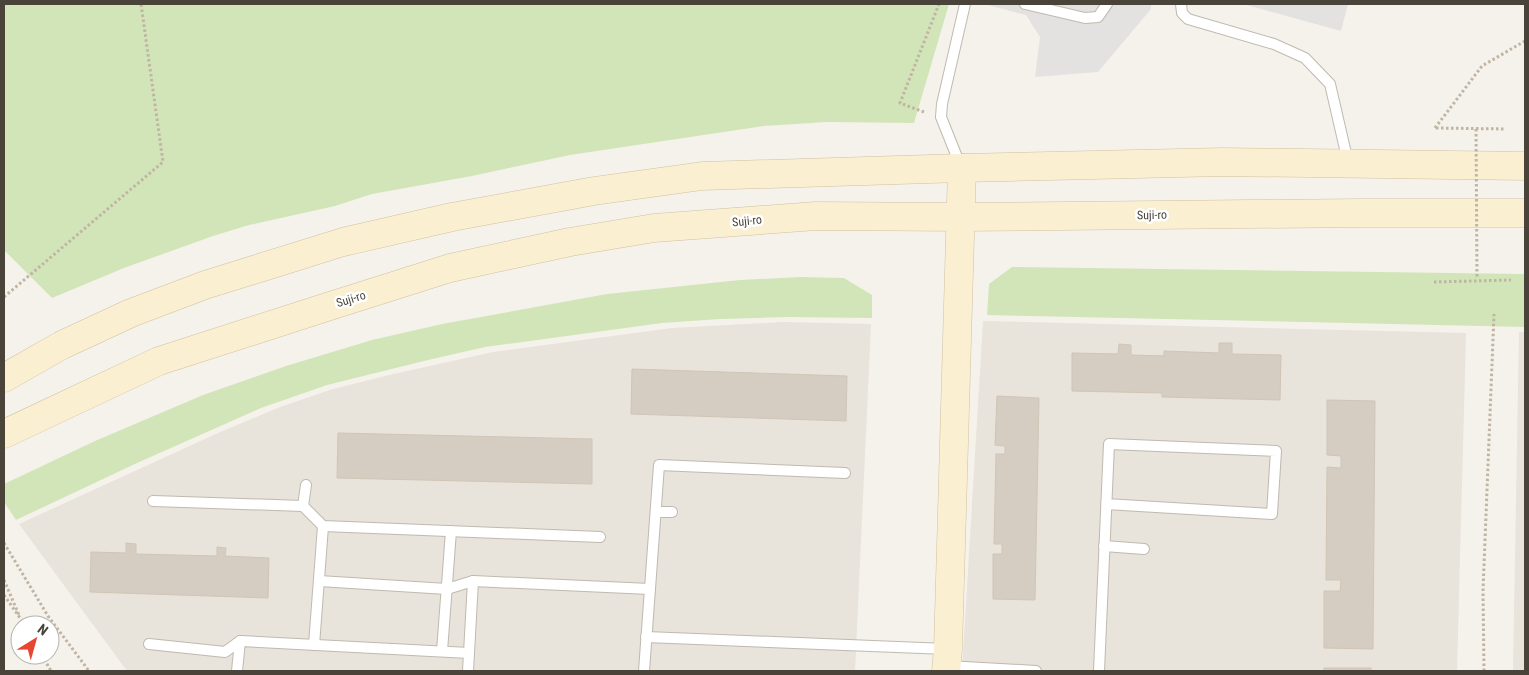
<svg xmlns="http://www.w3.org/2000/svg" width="1529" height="675" font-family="'Roboto Condensed',sans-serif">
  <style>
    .residential { fill: #e8e3db }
    .green { fill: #d2e5b9 }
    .parking { fill: #e4e2e0 }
    .building { fill: #d5cdc2; stroke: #d0c5b6 }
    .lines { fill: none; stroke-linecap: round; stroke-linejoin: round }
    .lane-casing { stroke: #c0b9af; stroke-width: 12 }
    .secondary-casing { stroke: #d0c2a0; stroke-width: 29 }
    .path { stroke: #c0b4a2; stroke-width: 3; stroke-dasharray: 2.5 2.5; stroke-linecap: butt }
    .lane { stroke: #fff; stroke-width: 10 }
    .secondary { stroke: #faefd1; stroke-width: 28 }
    .path-bridge { stroke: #c0b4a2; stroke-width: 3; stroke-dasharray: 2.5 2.5; stroke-linecap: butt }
    .labels { text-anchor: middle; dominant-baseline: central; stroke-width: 5; stroke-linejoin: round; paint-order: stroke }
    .street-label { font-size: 12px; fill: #49433a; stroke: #fff }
  </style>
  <rect width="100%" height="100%" fill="#f5f2ec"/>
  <g class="residential">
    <path d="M983,321L1466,333L1457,671H962Z"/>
    <path d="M783,322L871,324L855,671H127L19,524L218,433L280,407L333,389L389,375L493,352L672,328Z"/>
    <path d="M1519,332H1525V671H1513Z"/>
  </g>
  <g class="green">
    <path d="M4,4H949L914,123L826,122L764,126L570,155L472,176L372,194L335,206L249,225L213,236L124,268L52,298L4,250Z"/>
    <path d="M1012,267L1525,274V327L987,315L989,284Z"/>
    <path d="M800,277L844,278L872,295V318L785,317L720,319L662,323L485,347L428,360L327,385L261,408L137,463L16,520L4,502V484L95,441L203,395L286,366L372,340L442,324L607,294L740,280Z"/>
  </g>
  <g class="parking">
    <path d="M984,4H1151V9L1098,72L1035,77L1040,37L1026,15Z"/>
    <path d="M1243,4H1348L1341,31Z"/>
  </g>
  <g class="building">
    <path d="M1219,343H1232V354L1281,355L1280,400L1162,397V393L1072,391V353L1118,354L1119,344L1131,345V355L1164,356V351L1219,353Z"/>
    <path d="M632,369L847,376L846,421L631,414Z"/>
    <path d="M997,396L1039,398L1035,600L993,599V554H1002V544H994L996,454H1005V446L995,445Z"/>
    <path d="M1327,400L1375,401L1373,649L1324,648V591H1340L1341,580H1326L1327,467L1341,468V456L1327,455Z"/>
    <path d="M338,433L592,439V484L337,478Z"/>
    <path d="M126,543L136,544V554L217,556V547L226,548L225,556L269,558L268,598L90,592L91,552L126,553Z"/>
    <rect x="1324" y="668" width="47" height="3"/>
  </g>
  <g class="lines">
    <defs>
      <g id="lane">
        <path d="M1025,4L1085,18L1098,17L1107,4"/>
        <path d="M1181,4L1182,13L1188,19L1274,44L1305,58L1330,84L1348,162"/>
        <path d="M961,167L941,117L942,104L965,4"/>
        <path d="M153,501L303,506L323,526L600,537"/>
        <path d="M303,506L306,485"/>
        <path d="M656,512H672"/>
        <path d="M1104,546L1144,549"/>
        <path d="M319,581L447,589L473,581"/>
        <path d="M646,637L947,649"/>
        <path d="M149,644L225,652L240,641"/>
        <path d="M314,645L323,526"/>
        <path d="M442,651L451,531"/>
        <path d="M947,666L1036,671"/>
        <path d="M237,671L240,641L469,653"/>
        <path d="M468,671L473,581L650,589"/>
        <path d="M644,671L659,465L845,473"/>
        <path d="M1099,671L1109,444L1276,451L1272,514L1106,504"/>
      </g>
      <g id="secondary">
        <path d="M4,378L62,345L131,313L205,285L343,242L452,217L594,191L702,176L962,168L1223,162L1525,166"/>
        <path d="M4,434L159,361L330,306L450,268L570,242L654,228L816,216L960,217L1357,213H1525"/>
        <path d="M946,671L948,649L962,168"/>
      </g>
    </defs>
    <use href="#lane" class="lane-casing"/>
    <use href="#secondary" class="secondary-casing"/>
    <g class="path">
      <path d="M924,112L900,103L939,4"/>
      <path d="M1435,128L1482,66L1525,41"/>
      <path d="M1436,128L1506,129"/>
      <path d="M1434,282L1511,280"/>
      <path d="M4,297L163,162L141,4"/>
      <path d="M4,543L48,616L89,671"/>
      <path d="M4,580L19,615"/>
      <path d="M4,595L25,625"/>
      <path d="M42,655L51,671"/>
      <path d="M1484,671L1483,591L1494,314"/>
    </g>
    <use href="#lane" class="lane"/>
    <use href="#secondary" class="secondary"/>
    <path class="path-bridge" d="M1476,129L1477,279"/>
  </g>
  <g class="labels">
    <g class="street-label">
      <text transform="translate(1152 215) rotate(-1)">Suji-ro</text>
      <text transform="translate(747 221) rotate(-6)">Suji-ro</text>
      <text transform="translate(351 299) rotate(-17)">Suji-ro</text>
    </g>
  </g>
  <rect width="1529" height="675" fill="none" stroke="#49433a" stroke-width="10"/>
  <g transform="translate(35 640) rotate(37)"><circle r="24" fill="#ffffff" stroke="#b6b4b0"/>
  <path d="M0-4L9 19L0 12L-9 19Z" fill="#e74730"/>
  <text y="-8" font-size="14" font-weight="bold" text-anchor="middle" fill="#49433a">N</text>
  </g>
</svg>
